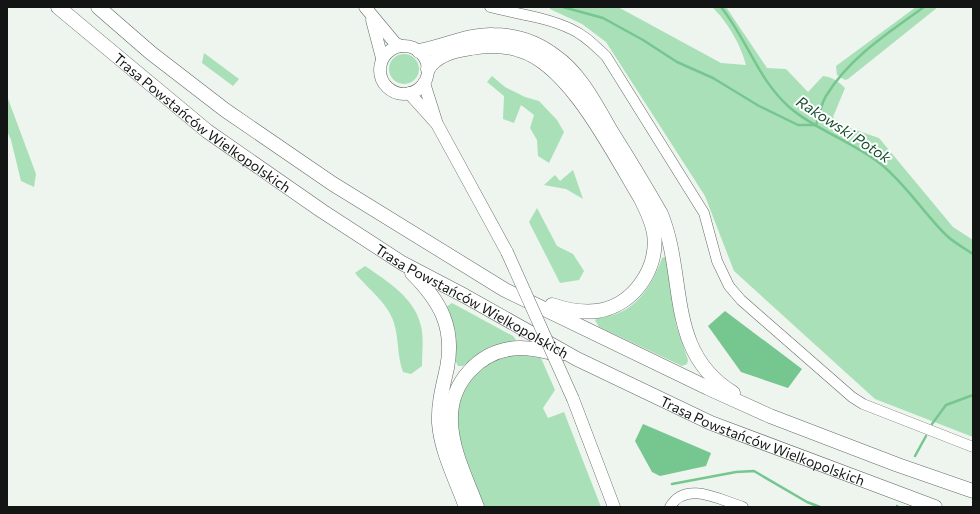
<svg xmlns="http://www.w3.org/2000/svg" width="980" height="514" font-family="Commissioner,sans-serif">
  <style>
    .green { fill: #aae0b8 }
    .water { fill: #76c68f }
    .lines { fill: none; stroke-linecap: round; stroke-linejoin: round }
    .stream { stroke: #76c68f; stroke-width: 2.5 }
    .minor-casing { stroke: #656c67; stroke-width: 11 }
    .major-casing { stroke: #656c67; stroke-width: 13 }
    .highway-casing { stroke: #656c67; stroke-width: 15 }
    .minor { stroke: #fff; stroke-width: 10 }
    .major { stroke: #fff; stroke-width: 12 }
    .highway { stroke: #fff; stroke-width: 14 }
    .major-bridge-casing { stroke: #656c67; stroke-width: 13; stroke-linecap: butt }
    .major-bridge { stroke: #fff; stroke-width: 12 }
    .labels { text-anchor: middle; dominant-baseline: central; stroke-width: 4; stroke-linejoin: round; paint-order: stroke }
    .street-label { font-size: 14px; fill: #121513; stroke: #fff }
    .water-label { font-size: 15px; font-style: italic; fill: #144f2b; stroke: #fff }
  </style>
  <rect width="100%" height="100%" fill="#edf5ee"/>
  <g class="green">
    <path d="M550,7H618L721,63L746,65C741,45 727,21 712,7H726L767,68L786,69L808,92L823,76C832,77 838,81 845,88L833,117L841,125L879,138L953,227L973,240V437L875,399L734,271L705,196L606,42L582,24L550,9Z"/>
    <path d="M916,7H938L848,79L845,80L837,75L836,66Z"/>
    <path d="M204,53L239,79L233,86L202,63Z"/>
    <circle cx="404" cy="69" r="15"/>
    <path d="M492,76L505,87L525,97L539,101L557,120L564,132L549,163L538,156L537,140L530,128L534,115L521,105L514,123L503,119L504,96L487,82Z"/>
    <path d="M7,96L36,174L34,187L21,181L11,140L7,131Z"/>
    <path d="M573,170L583,199L566,189L544,185L555,175L560,181Z"/>
    <path d="M537,208L557,246L573,254L584,271L579,280L560,283L529,222Z"/>
    <path d="M667,256L676,325L688,360L687,364L682,366L599,327L595,320C601,316 609,317 616,314C640,306 654,281 662,258Z"/>
    <path d="M365,266C387,281 415,298 421,326C424,338 422,353 422,366L411,374L403,372C397,356 399,339 394,323C388,303 368,289 355,273Z"/>
    <path d="M452,303L513,336L516,340L479,353L463,366H458L456,362L454,327L446,307Z"/>
    <path d="M520,355L541,358L555,390L543,408L548,418L564,412L601,507H482C475,483 455,439 457,415C458,401 465,388 474,377C486,363 502,357 520,355Z"/>
  </g>
  <g class="water">
    <path d="M725,311L802,369L788,388L741,372L708,326Z"/>
    <path d="M643,424L711,453L706,466L660,476L652,472L635,441Z"/>
  </g>
  <g class="lines">
    <g class="stream">
      <path d="M563,7L603,18L643,40L677,62L713,78L759,106L798,125H816C819,116 821,104 826,96C849,58 889,32 924,7"/>
      <path d="M721,7C747,39 757,78 789,107C817,131 854,142 882,165C907,186 923,212 946,235C953,242 964,248 973,254"/>
      <path d="M932,424L946,405L973,395"/>
      <path d="M915,456L926,436"/>
      <path d="M672,484L736,472L754,471L807,502L820,507"/>
      <path d="M897,507V506"/>
    </g>
    <defs>
      <g id="minor">
        <path d="M490,7C517,14 546,17 571,29C585,35 595,46 606,56L704,213L717,261L729,286L741,300L852,397L863,404L973,447"/>
        <path d="M670,507C686,480 720,500 743,507"/>
      </g>
      <g id="major">
        <path d="M365,7L395,43L401,46"/>
        <path d="M372,20L382,58"/>
        <circle cx="404" cy="70" r="24"/>
        <path d="M424,83L436,121"/>
        <path d="M409,93L437,124L507,252"/>
        <path d="M573,399L614,507"/>
      </g>
      <g id="highway">
        <path id="s1" d="M58,7L207,131L322,211L402,263L465,296L577,359L711,423L935,507"/>
        <path d="M98,7L151,53L225,110L333,184L505,290L708,388L770,416L898,465L973,491"/>
        <path d="M419,51C444,47 467,34 493,35C516,35 537,42 555,56C580,73 596,105 611,131C628,158 645,186 661,214C687,278 665,351 733,393"/>
        <path d="M428,69C436,55 456,50 471,48C487,45 504,45 519,50C570,64 614,155 641,199C646,209 652,221 654,233C659,269 633,306 597,311C581,313 567,310 552,305"/>
        <path d="M412,273C440,301 455,327 447,368C443,386 438,404 439,423C441,451 456,480 466,507"/>
        <path d="M477,507C467,480 452,451 451,422C449,383 480,349 520,348C534,348 546,351 559,355"/>
      </g>
    </defs>
    <use href="#minor" class="minor-casing"/>
    <use href="#major" class="major-casing"/>
    <use href="#highway" class="highway-casing"/>
    <use href="#minor" class="minor"/>
    <use href="#major" class="major"/>
    <use href="#highway" class="highway"/>
    <defs>
      <path id="major-bridge" d="M507,252L573,399"/>
    </defs>
    <use href="#major-bridge" class="major-bridge-casing"/>
    <use href="#major-bridge" class="major-bridge"/>
  </g>
  <g class="labels">
    <g class="street-label">
      <text stroke="none"><textPath href="#s1" startOffset="185">Trasa Powstańców Wielkopolskich</textPath></text>
      <text stroke="none"><textPath href="#s1" startOffset="509">Trasa Powstańców Wielkopolskich</textPath></text>
      <text stroke="none"><textPath href="#s1" startOffset="832">Trasa Powstańców Wielkopolskich</textPath></text>
    </g>
    <g class="water-label">
      <text transform="translate(844 129) rotate(33)">Rakowski Potok</text>
    </g>
  </g>
  <rect width="980" height="514" fill="none" stroke="#121513" stroke-width="16"/>
</svg>
